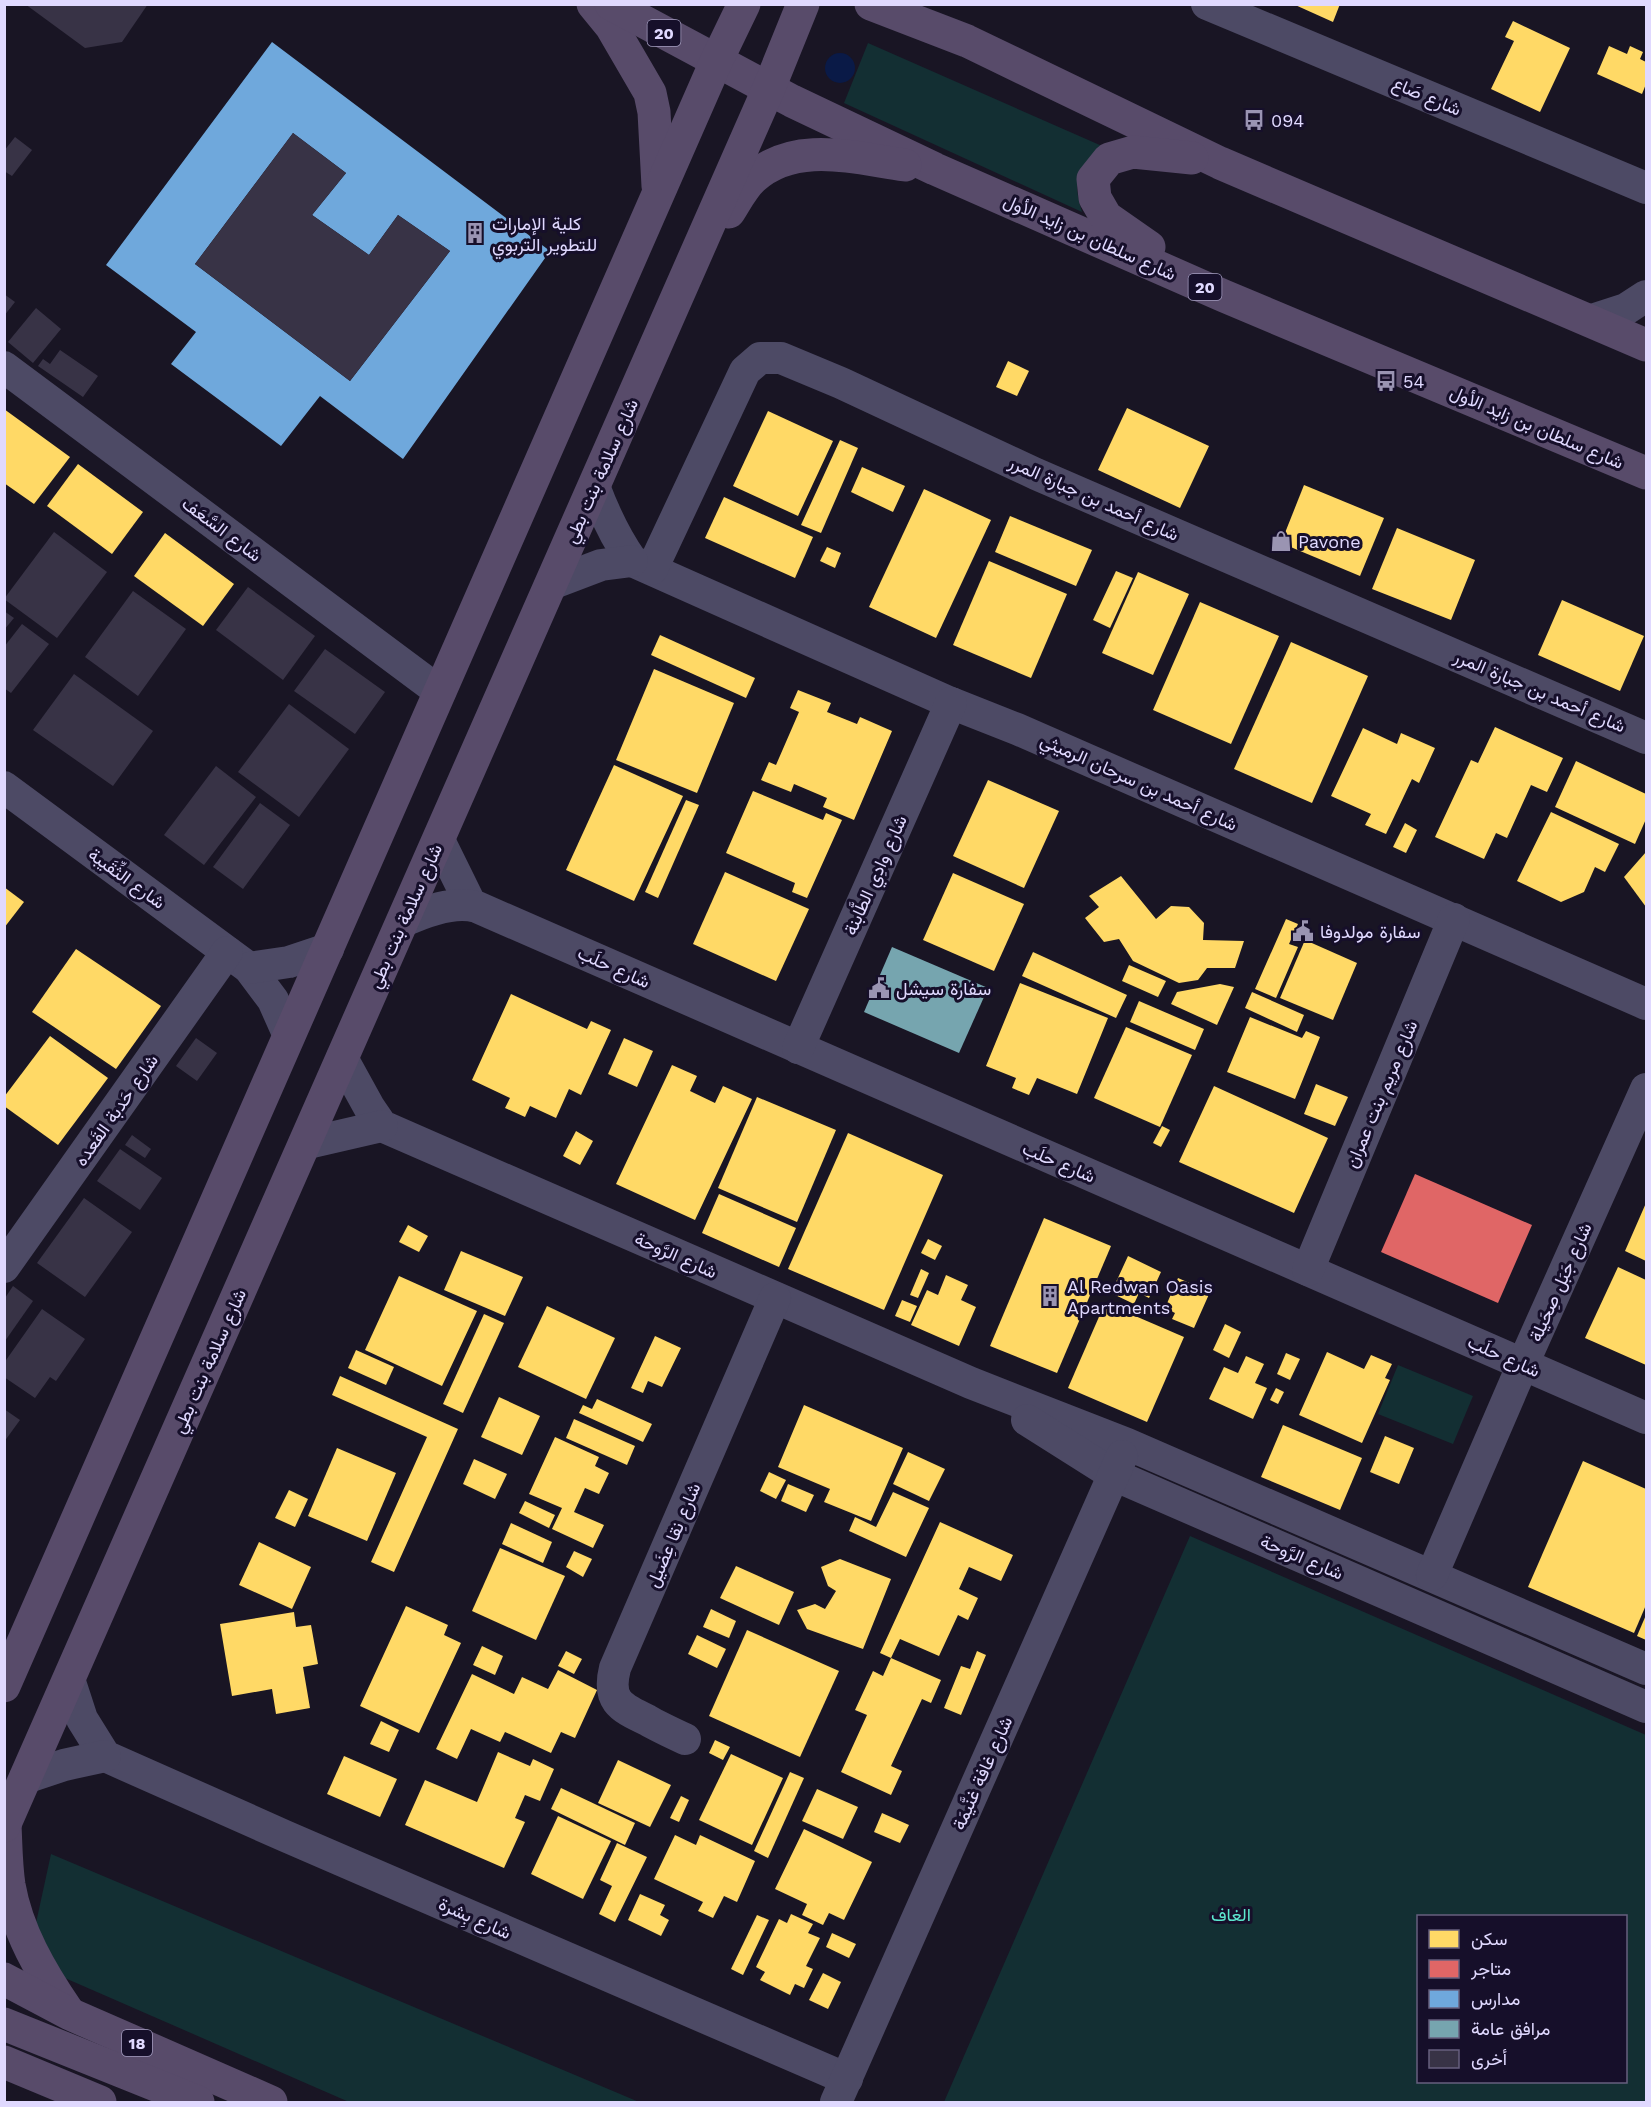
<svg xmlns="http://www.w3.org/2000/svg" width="1651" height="2107" font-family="'Work Sans',Vazirmatn,sans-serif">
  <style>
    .green { fill: #132f33; fill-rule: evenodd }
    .water { fill: #0a1a47 }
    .homes { fill: #ffd966 }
    .shops { fill: #e06666 }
    .schools { fill: #6fa8dc; fill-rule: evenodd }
    .public { fill: #76a5af }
    .building { fill: #383346 }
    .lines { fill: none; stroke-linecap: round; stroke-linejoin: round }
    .minor { stroke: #4d4a65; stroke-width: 32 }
    .major { stroke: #584b6a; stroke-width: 33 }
    .labels { text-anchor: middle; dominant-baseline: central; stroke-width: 6; stroke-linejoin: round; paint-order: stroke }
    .shield { fill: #160f2a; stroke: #a39cbf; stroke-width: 1.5 }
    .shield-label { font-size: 16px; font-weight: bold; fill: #e0d9ff }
    .street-label { font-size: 18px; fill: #e0d9ff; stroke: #160f2a }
    .poi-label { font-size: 18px; fill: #e0d9ff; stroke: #160f2a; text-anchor: start }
    .park-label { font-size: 18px; fill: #5de7cf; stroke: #160f2a }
  </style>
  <rect width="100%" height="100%" fill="#191524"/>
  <g class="green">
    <path d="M868,43L1102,146C1079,173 1071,175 1082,212L844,103Z"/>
    <path d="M1398,1365L1473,1396L1453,1444L1378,1414Z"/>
    <path d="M1190,1536L1646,1735V2102H944ZM1418,1916H1626V2082H1418Z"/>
    <path d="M51,1854L639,2102H349L58,1975L36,1923Z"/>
  </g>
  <circle class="water" cx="840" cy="68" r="15"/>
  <g class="homes">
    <path d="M1293,4H1340L1333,22Z"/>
    <path d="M1513,21L1570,48L1540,112L1491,89L1514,41L1505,37Z"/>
    <path d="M1609,46L1627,54L1630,46L1643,52L1640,59L1646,62V84L1642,94L1597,74Z"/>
    <path d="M1008,361L1029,371L1017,396L996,387Z"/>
    <path d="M1127,408L1209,446L1180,508L1098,470Z"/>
    <path d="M4,409L70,457L34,504L4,483Z"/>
    <path d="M768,411L833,441L798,516L733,486Z"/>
    <path d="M840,440L858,448L821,533L801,525Z"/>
    <path d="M78,464L143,512L112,554L47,506Z"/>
    <path d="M862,467L905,486L893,512L851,492Z"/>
    <path d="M1304,485L1384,518L1360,576L1281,543Z"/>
    <path d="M924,489L991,520L936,638L869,607Z"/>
    <path d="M724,497L813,537L795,578L705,538Z"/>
    <path d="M1010,516L1092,550L1076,586L995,552Z"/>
    <path d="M1397,528L1475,560L1451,620L1372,589Z"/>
    <path d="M165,533L234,584L203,626L134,576Z"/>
    <path d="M827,547L841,553L835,568L820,561Z"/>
    <path d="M989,561L1067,594L1031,678L953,645Z"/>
    <path d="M1116,571L1133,578L1110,628L1093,620Z"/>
    <path d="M1138,572L1189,594L1153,675L1102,653Z"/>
    <path d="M1562,600L1644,636L1620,691L1538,655Z"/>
    <path d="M1200,602L1279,636L1231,744L1153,710Z"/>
    <path d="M660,635L755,678L746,698L651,655Z"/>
    <path d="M1291,642L1368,676L1312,803L1234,769Z"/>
    <path d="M654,669L734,703L697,793L616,760Z"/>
    <path d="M798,690L831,703L827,712L857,724L860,717L892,731L854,820L823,807L827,798L794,784L791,792L761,780L769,762L776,765L799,712L790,708Z"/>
    <path d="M1495,727L1563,758L1547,792L1531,785L1507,838L1496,833L1484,859L1435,837L1471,760L1478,763Z"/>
    <path d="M1363,728L1397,744L1401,733L1435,748L1419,783L1412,779L1386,834L1365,825L1371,814L1331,796Z"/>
    <path d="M1576,761L1646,794V819L1635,844L1555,807Z"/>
    <path d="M614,765L683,796L634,901L566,870Z"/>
    <path d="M988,780L1059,811L1024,888L953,856Z"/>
    <path d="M753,791L823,820L826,813L842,820L807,898L792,892L795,883L726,853Z"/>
    <path d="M686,800L699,805L658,898L645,892Z"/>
    <path d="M1551,812L1619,844L1605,872L1595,867L1584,892L1561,902L1517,881Z"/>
    <path d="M1405,823L1417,830L1406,853L1393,847Z"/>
    <path d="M1646,852V907L1624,877Z"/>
    <path d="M725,872L809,909L776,981L693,944Z"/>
    <path d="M953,873L1024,904L994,971L923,940Z"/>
    <path d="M1121,876L1156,919L1171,906L1189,907L1204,923L1203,940L1244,941L1235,968H1207L1198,980L1179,983L1133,961L1119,939L1104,942L1085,918L1099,907L1089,896Z"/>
    <path d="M4,887L24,902L4,928Z"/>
    <path d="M1286,919L1298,924L1289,944L1298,947L1276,998L1255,989Z"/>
    <path d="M1305,940L1357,963L1333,1020L1280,998Z"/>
    <path d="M76,949L161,1006L116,1069L32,1012Z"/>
    <path d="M1033,952L1127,995L1116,1018L1022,976Z"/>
    <path d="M1129,965L1166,981L1158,997L1122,981Z"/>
    <path d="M1020,983L1108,1018L1077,1094L1037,1078L1029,1095L1012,1088L1016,1078L986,1066Z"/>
    <path d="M1220,984L1234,987L1217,1025L1171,1004L1177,992Z"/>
    <path d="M1252,992L1304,1015L1297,1032L1245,1008Z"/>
    <path d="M511,994L587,1029L591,1021L611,1030L581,1095L569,1089L556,1118L530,1106L525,1117L505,1108L510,1098L472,1080Z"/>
    <path d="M1139,1001L1204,1029L1195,1050L1130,1022Z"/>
    <path d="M1250,1017L1302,1038L1306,1031L1320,1037L1295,1099L1227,1072Z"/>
    <path d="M1126,1027L1192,1055L1160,1127L1094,1098Z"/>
    <path d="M50,1036L108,1078L58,1145L4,1106V1097Z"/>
    <path d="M624,1038L653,1051L637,1087L608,1074Z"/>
    <path d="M672,1065L697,1076L690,1091L715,1103L723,1086L752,1099L695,1220L616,1184Z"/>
    <path d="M1316,1084L1348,1097L1335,1126L1304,1114Z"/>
    <path d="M1214,1086L1328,1138L1294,1213L1179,1162Z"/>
    <path d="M757,1097L836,1130L797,1222L718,1188Z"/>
    <path d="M1162,1126L1170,1130L1161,1147L1153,1143Z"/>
    <path d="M576,1131L593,1141L580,1165L563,1156Z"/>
    <path d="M848,1133L943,1175L884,1310L788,1269Z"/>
    <path d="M719,1194L796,1228L779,1267L702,1233Z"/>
    <path d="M1646,1203V1261L1625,1251Z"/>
    <path d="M1044,1218L1111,1246L1057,1373L990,1346Z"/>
    <path d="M408,1225L428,1236L419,1252L399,1242Z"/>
    <path d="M928,1239L942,1246L935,1260L921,1253Z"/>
    <path d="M461,1251L523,1277L505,1316L444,1290Z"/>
    <path d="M1128,1256L1161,1272L1149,1298L1139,1293L1134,1304L1111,1293Z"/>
    <path d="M1618,1267L1646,1280V1365L1585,1338Z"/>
    <path d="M921,1269L929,1273L918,1298L910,1295Z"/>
    <path d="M946,1275L968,1285L961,1300L976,1307L959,1346L911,1325L927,1290L938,1295Z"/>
    <path d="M399,1276L477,1311L442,1386L365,1350Z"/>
    <path d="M1178,1278L1210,1292L1194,1328L1172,1319L1175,1313L1165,1308Z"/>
    <path d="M902,1300L917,1306L910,1322L895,1316Z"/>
    <path d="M1105,1303L1184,1337L1147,1422L1068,1388Z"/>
    <path d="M547,1306L615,1338L586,1399L518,1367Z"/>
    <path d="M484,1314L504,1323L463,1413L443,1404Z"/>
    <path d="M1225,1324L1241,1332L1229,1358L1213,1350Z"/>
    <path d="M655,1336L681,1348L662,1387L648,1381L643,1393L631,1388Z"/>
    <path d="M356,1350L394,1367L386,1385L348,1368Z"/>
    <path d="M1327,1352L1364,1369L1371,1355L1392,1364L1385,1378L1390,1380L1362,1443L1299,1415Z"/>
    <path d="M1286,1353L1300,1359L1290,1380L1277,1374Z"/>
    <path d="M1246,1356L1264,1364L1255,1383L1267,1388L1253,1419L1209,1399L1224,1367L1238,1373Z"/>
    <path d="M340,1376L458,1429L394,1572L371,1562L427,1437L332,1395Z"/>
    <path d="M1276,1388L1284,1392L1278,1404L1270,1400Z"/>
    <path d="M499,1397L540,1416L522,1455L481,1437Z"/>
    <path d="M597,1399L652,1424L643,1442L579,1413L583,1405L592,1409Z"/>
    <path d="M804,1405L903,1448L871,1521L824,1502L830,1489L778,1467Z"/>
    <path d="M574,1419L635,1446L627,1465L566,1438Z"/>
    <path d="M1283,1425L1362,1458L1340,1510L1261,1477Z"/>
    <path d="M1385,1436L1414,1448L1399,1484L1370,1472Z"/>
    <path d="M555,1437L599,1457L595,1466L609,1473L599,1494L585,1488L574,1512L604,1525L593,1548L552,1529L562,1508L529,1494Z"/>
    <path d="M337,1448L396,1473L367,1541L308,1516Z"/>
    <path d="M908,1452L945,1469L929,1501L893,1484Z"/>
    <path d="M474,1459L507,1474L495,1499L463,1484Z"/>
    <path d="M1583,1461L1646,1489V1605L1634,1633L1528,1587Z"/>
    <path d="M769,1472L786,1480L776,1499L760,1491Z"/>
    <path d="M788,1484L814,1495L806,1512L781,1501Z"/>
    <path d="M289,1490L308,1499L295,1527L275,1518Z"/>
    <path d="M893,1492L929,1508L906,1557L849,1531L855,1517L876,1527Z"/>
    <path d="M525,1501L555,1515L549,1528L519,1513Z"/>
    <path d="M940,1522L1013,1555L1001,1581L969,1567L959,1589L978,1598L968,1620L958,1615L939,1656L900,1639L891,1658L880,1653Z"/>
    <path d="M511,1523L552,1542L543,1563L502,1544Z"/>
    <path d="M259,1542L311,1567L292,1609L239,1585Z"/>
    <path d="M500,1548L565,1576L536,1640L472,1611Z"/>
    <path d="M574,1551L592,1559L583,1577L566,1567Z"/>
    <path d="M840,1559L891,1579L863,1649L807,1629L797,1610L815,1604L825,1609L836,1591L828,1586L821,1567Z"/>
    <path d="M736,1566L794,1592L779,1625L720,1598Z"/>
    <path d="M406,1606L448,1625L444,1635L461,1643L419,1733L360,1706Z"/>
    <path d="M711,1609L736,1621L729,1638L703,1627Z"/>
    <path d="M294,1612L296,1627L311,1625L318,1664L303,1667L310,1708L276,1714L272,1689L232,1696L220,1624Z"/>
    <path d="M1646,1615V1640L1637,1636Z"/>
    <path d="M747,1630L839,1671L800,1757L709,1716Z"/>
    <path d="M697,1635L726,1649L717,1668L688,1654Z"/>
    <path d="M482,1646L503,1656L495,1675L473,1665Z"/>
    <path d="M566,1651L582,1659L574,1674L558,1666Z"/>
    <path d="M977,1651L986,1655L961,1715L944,1708L961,1666L970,1669Z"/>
    <path d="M891,1658L941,1680L931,1703L922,1699L891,1766L902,1771L891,1795L841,1772L867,1715L855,1710L873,1671L883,1676Z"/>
    <path d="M558,1670L597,1690L575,1738L561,1732L551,1753L505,1732L500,1742L471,1729L457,1759L436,1749L472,1674L514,1694L522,1677L548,1689Z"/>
    <path d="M381,1721L399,1730L389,1752L370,1744Z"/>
    <path d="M715,1740L730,1747L723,1760L709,1753Z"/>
    <path d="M498,1752L530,1766L533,1759L554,1769L540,1801L525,1795L515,1818L525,1822L504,1868L405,1825L425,1780L477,1802Z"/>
    <path d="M731,1754L783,1778L752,1845L699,1820Z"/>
    <path d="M344,1756L397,1779L380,1817L327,1794Z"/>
    <path d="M618,1760L671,1785L650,1827L598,1803Z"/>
    <path d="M790,1772L804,1778L768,1858L754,1851Z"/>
    <path d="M561,1788L635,1823L625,1845L551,1809Z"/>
    <path d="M817,1789L858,1807L843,1839L802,1821Z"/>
    <path d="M681,1796L689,1800L679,1822L670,1818Z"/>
    <path d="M882,1813L909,1825L900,1843L874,1832Z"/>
    <path d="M558,1816L611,1841L583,1899L531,1874Z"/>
    <path d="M804,1829L872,1862L844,1920L829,1913L823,1925L802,1915L807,1904L775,1889Z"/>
    <path d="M675,1835L696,1845L700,1835L755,1861L737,1902L724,1896L713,1918L698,1911L703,1902L654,1879Z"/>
    <path d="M617,1843L647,1857L615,1922L599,1914L612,1886L600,1880Z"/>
    <path d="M640,1894L665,1905L660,1915L669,1920L661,1936L628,1920Z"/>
    <path d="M791,1914L813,1924L808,1933L820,1938L806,1966L813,1969L804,1988L795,1984L790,1995L760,1980L765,1972L756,1967L779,1919L787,1923Z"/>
    <path d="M757,1915L769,1920L743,1975L731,1969Z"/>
    <path d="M832,1933L856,1944L849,1958L826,1947Z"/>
    <path d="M823,1973L841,1982L828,2009L809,2000Z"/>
  </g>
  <path class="shops" d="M1415,1174L1532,1225L1498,1303L1381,1252Z"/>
  <path class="schools" d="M272,42L550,251L403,459L320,396L281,446L171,364L196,332L106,265ZM293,133L346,173L312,215L369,255L398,215L450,251L350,381L195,264Z"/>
  <path class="public" d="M892,947L988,988L959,1053L864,1012Z"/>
  <g class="building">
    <path d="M25,4H148L122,42L85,48Z"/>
    <path d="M293,133L346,173L312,215L369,255L398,215L450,251L350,381L195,264Z"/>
    <path d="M15,137L32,150L12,176L4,171V151Z"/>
    <path d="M4,294L15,302L4,316Z"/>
    <path d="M36,308L61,329L33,363L8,342Z"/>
    <path d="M60,350L98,376L83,397L38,366L43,359L50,364Z"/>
    <path d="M54,532L107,572L57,638L4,599Z"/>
    <path d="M248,587L315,636L283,680L216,630Z"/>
    <path d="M133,591L186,629L138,696L85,657Z"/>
    <path d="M4,611L14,618L4,630Z"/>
    <path d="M22,624L49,644L11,693L4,688V647Z"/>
    <path d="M325,649L385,692L355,734L294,691Z"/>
    <path d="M74,674L153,731L113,786L33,730Z"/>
    <path d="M289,704L349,749L299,817L238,772Z"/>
    <path d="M216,766L256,797L204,865L164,835Z"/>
    <path d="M260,803L290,825L243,889L213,867Z"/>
    <path d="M196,1038L217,1053L197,1081L176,1066Z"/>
    <path d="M132,1135L151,1149L145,1158L125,1145Z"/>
    <path d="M120,1149L162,1178L140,1210L97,1181Z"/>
    <path d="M84,1198L132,1232L85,1297L37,1263Z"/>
    <path d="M13,1286L33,1301L5,1341V1298Z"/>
    <path d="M42,1309L85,1339L56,1381L50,1377L35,1398L4,1377V1363Z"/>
    <path d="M4,1409L20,1420L4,1442Z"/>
  </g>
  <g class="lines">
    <g class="minor">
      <path d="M1207,4L1646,188"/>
      <path d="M1592,320L1626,309L1646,296"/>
      <path d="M4,367L440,692"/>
      <path d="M594,486C604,513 615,537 632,561L951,703L1017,729L1646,1004"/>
      <path d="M652,569L745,371L760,358H781L841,383L1036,474L1646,738"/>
      <path d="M551,584L601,565L632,561"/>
      <path d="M4,787L249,968L273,1000L289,1036"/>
      <path d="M439,840L471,905"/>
      <path d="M404,921C424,912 454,900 477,907L1646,1418"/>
      <path d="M249,968L289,962L328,949"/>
      <path d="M798,1048L951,703"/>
      <path d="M342,1058L369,1107L382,1126L971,1383L1127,1444L1646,1669"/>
      <path d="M304,1144L382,1126"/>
      <path d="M4,1267L227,952"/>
      <path d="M1308,1270L1454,919"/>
      <path d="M1027,1420L1114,1475L1646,1707"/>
      <path d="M1432,1575L1523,1364L1646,1089"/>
      <path d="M69,1679L82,1719L105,1756L285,1836L847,2079"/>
      <path d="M685,1739C672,1733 659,1727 647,1720C619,1707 607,1700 615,1668L775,1298"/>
      <path d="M25,1778L64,1765L105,1756"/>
      <path d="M836,2102L1122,1456"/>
    </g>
    <g class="major">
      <path d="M593,4L611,26L650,93L654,112L658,186"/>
      <path d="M611,4L792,101L935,169L1224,296L1646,473"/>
      <path d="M871,4L967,41L1220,163L1646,345"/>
      <path d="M729,212C736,201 743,187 753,178C795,140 854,158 905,165"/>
      <path d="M1149,247L1106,217L1095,198L1093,179L1109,159L1133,152L1192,158"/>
      <path d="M4,1686L716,62L744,4"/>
      <path d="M5,1825C6,1845 6,1865 9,1885C17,1931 41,1972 67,2010"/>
      <path d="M4,1826L769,88L803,4"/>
      <path d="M4,1979L70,2014L271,2102"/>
      <path d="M4,2024L198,2102"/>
      <path d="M4,2062L100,2102"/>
    </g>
  </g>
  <defs>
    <symbol id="bus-bare" viewBox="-9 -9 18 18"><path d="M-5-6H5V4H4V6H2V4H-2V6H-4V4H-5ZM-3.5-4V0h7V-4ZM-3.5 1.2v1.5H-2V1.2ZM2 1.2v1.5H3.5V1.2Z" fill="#9a94b2" stroke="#160f2a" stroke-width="2.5" paint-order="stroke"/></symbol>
    <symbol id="building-bare" viewBox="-9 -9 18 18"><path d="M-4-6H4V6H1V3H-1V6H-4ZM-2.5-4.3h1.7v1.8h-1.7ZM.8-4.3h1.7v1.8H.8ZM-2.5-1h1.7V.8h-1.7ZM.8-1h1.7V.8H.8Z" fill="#9a94b2" stroke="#160f2a" stroke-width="2.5" paint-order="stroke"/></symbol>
    <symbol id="shop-bare" viewBox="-9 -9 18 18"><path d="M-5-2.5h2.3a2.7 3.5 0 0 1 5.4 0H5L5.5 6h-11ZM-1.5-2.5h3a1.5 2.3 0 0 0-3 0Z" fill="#9a94b2" stroke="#160f2a" stroke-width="2.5" paint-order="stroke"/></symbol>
    <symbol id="civic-bare" viewBox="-9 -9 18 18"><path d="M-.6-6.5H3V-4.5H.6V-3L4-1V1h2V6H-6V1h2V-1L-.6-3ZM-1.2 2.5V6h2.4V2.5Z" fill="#9a94b2" stroke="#160f2a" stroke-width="2.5" paint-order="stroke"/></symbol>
  </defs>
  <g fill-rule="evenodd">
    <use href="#bus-bare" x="1239" y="105" width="30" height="30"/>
    <use href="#building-bare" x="460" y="218" width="30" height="30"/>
    <use href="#bus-bare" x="1371" y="366" width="30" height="30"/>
    <use href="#shop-bare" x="1266" y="526" width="30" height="30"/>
    <use href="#civic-bare" x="1288" y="916" width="30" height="30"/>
    <use href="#civic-bare" x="864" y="973" width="30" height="30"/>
    <use href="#building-bare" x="1035" y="1281" width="30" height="30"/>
  </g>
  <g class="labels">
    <g class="shield">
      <rect x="647.5" y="20" width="33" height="26" rx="4.5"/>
      <rect x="1188.5" y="274" width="33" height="26" rx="4.5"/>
      <rect x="122" y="2030" width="30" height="26" rx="4.5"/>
    </g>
    <g class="shield-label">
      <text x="664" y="33">20</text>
      <text x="1205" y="287">20</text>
      <text x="137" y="2043">18</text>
    </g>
    <g class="street-label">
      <text transform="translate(1427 96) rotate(23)">شارع صَاع</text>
      <text transform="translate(1090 237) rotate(24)">شارع سلطان بن زايد الأول</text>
      <text transform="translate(1537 427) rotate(23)">شارع سلطان بن زايد الأول</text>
      <text transform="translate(601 471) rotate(-66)">شارع سلامة بنت بطي</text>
      <text transform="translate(1094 498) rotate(24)">شارع أحمد بن جبارة المرر</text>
      <text transform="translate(222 529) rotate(37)">شارع السَّعَف</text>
      <text transform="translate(1540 691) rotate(23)">شارع أحمد بن جبارة المرر</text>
      <text transform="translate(1139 782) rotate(24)">شارع أحمد بن سرحان الرميثي</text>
      <text transform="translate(875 875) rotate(-66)">شارع وادِي الطَّابنة</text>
      <text transform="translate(127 878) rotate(36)">شارع الثِّقَيبة</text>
      <text transform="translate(405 916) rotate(-66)">شارع سلامة بنت بطي</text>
      <text transform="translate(614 967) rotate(24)">شارع حلَب</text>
      <text transform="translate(1381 1094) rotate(-67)">شارع مريم بنت عمران</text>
      <text transform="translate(116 1110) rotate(-55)">شارع حَدبة القَعده</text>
      <text transform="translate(1059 1162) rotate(23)">شارع حلَب</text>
      <text transform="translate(676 1255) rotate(24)">شارع الرَّوحة</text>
      <text transform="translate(1560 1282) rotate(-66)">شارع جَبَل صِحَيلة</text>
      <text transform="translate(1504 1356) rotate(24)">شارع حلَب</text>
      <text transform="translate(209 1361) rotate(-66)">شارع سلامة بنت بطي</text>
      <text transform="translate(673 1535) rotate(-67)">شارع نِقا عِضَيل</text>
      <text transform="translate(1302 1557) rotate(23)">شارع الرَّوحة</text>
      <text transform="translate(982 1773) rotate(-66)">شارع غافة غنَّيمَة</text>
      <text transform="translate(475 1918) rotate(24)">شارع بِشرة</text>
    </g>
    <g class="poi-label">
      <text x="1271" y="120">094</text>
      <text x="492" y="223">كلية الإمارات<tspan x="492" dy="21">للتطوير التربوي</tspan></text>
      <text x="1403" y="381">54</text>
      <text x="1298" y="541">Pavone</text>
      <text x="1320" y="931">سفارة مولدوفا</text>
      <text x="896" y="988">سفارة سيشل</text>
      <text x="1067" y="1286">Al Redwan Oasis<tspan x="1067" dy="21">Apartments</tspan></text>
    </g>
    <g class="park-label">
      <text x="1231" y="1914">الغاف</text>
    </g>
  </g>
  <rect width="1651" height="2107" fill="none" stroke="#e0d9ff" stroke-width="12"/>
  <rect x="1417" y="1915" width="210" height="168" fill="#160f2a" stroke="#67607f" stroke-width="1.5"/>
  <rect x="1429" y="1930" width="30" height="18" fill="#ffd966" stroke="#67607f" stroke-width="1.5"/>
  <text x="1471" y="1945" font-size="18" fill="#e0d9ff">سكن</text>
  <rect x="1429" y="1960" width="30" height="18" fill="#e06666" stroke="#67607f" stroke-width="1.5"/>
  <text x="1471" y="1975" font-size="18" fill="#e0d9ff">متاجر</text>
  <rect x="1429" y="1990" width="30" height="18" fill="#6fa8dc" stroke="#67607f" stroke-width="1.5"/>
  <text x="1471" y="2005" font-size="18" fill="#e0d9ff">مدارس</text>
  <rect x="1429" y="2020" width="30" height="18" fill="#76a5af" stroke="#67607f" stroke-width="1.5"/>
  <text x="1471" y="2035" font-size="18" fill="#e0d9ff">مرافق عامة</text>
  <rect x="1429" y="2050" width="30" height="18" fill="#383346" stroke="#67607f" stroke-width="1.5"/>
  <text x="1471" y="2065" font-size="18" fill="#e0d9ff">أخرى</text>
</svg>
